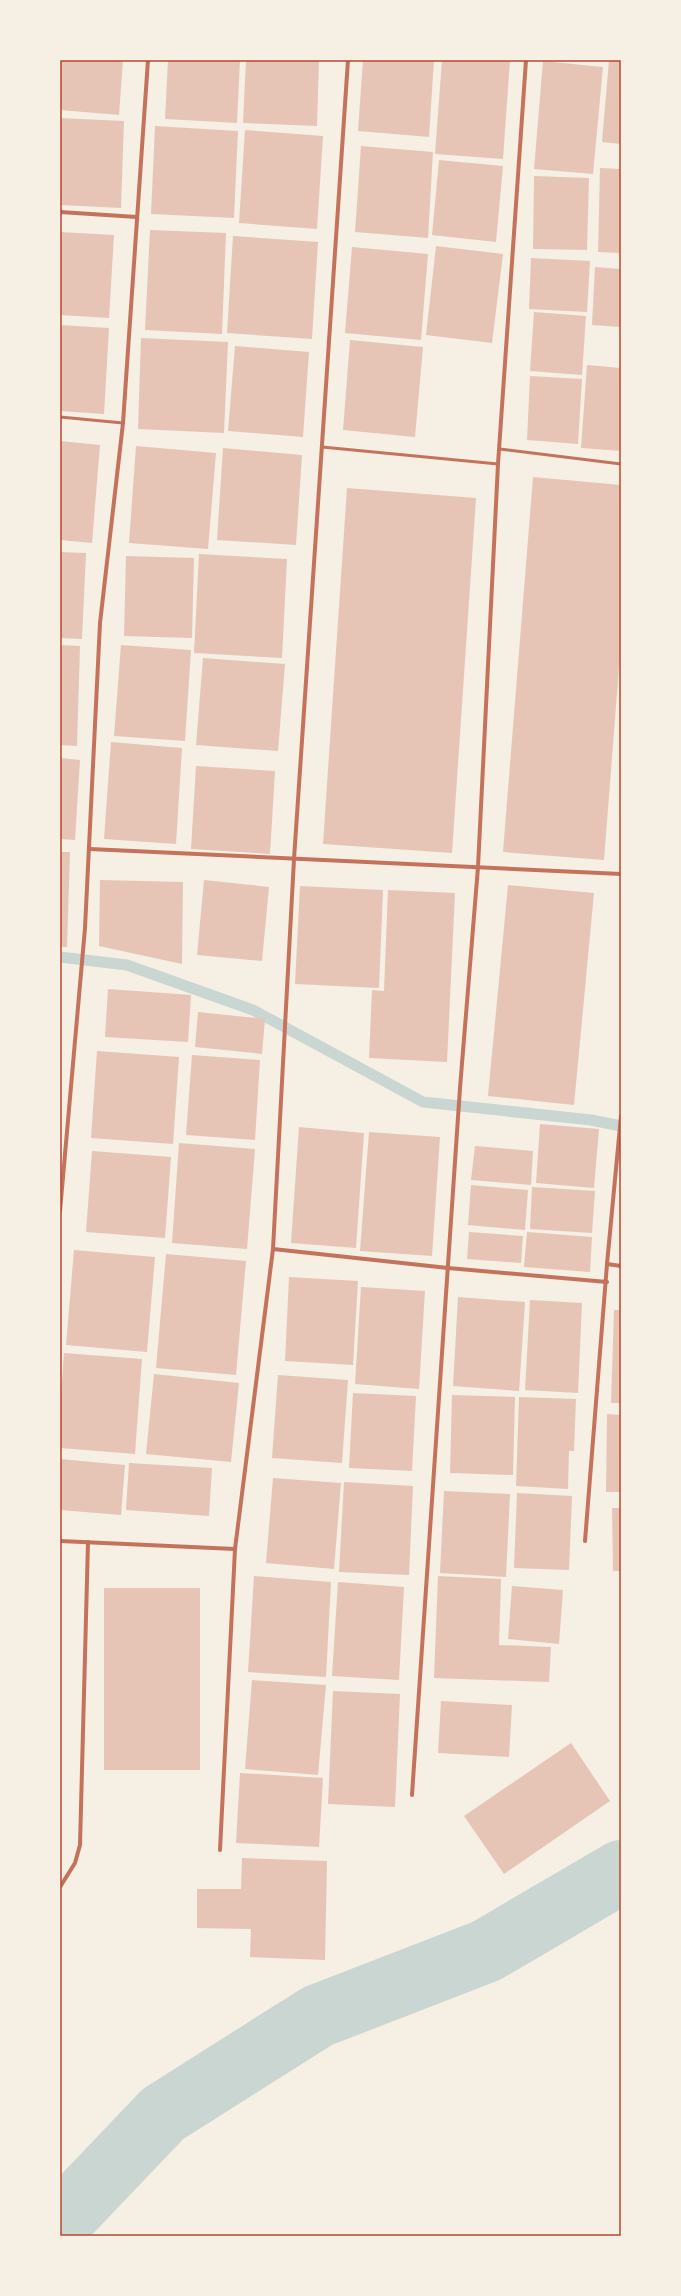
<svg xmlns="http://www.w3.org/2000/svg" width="681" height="2296" font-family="Signika,sans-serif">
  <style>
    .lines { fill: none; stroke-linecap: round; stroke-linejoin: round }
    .stream { stroke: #c9d6d2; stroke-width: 11 }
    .river { stroke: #c9d6d2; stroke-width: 64 }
    .building { fill: #e6c5b7 }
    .service { stroke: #c5725c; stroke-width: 3 }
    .minor { stroke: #c5725c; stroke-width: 4 }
    .neatline { fill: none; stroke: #b5482f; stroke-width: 1.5 }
  </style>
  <rect width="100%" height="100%" fill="#f6efe4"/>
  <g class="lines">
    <path class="stream" d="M60,957L127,965L253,1010L423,1102L591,1120L621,1126"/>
    <path class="river" d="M60,2222L163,2114L318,2016L486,1951L621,1872"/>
  </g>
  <g class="building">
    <path d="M60,60H123L119,115L60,110Z"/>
    <path d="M168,60H240L237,123L165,119Z"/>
    <path d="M246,60H319L317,126L243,123Z"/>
    <path d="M363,60H434L429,137L358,131Z"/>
    <path d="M442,60H510L503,159L435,154Z"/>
    <path d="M609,60H621V144L602,142Z"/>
    <path d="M543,61L603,67L593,174L534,169Z"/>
    <path d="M60,118L124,121L121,208L60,205Z"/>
    <path d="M155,126L238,131L234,218L151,214Z"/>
    <path d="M245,130L323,136L317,229L239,223Z"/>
    <path d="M361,146L433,152L428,238L355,232Z"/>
    <path d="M439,160L503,166L496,242L432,235Z"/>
    <path d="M600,168L621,169V253L598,252Z"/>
    <path d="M534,176L589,178L587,250L533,249Z"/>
    <path d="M150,230L226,233L222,334L145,330Z"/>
    <path d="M60,232L114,235L109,318L60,315Z"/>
    <path d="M233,236L318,242L312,339L227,333Z"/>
    <path d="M436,246L503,254L492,343L426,335Z"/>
    <path d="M352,247L428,254L421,340L345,333Z"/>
    <path d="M531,258L590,261L587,312L529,309Z"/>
    <path d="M595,267L621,269V327L592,325Z"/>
    <path d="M534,312L586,316L582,375L530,371Z"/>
    <path d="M60,325L109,328L104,414L60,411Z"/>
    <path d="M141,338L228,342L224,433L138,429Z"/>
    <path d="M350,340L423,347L415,437L343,430Z"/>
    <path d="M235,346L309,352L303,437L228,431Z"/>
    <path d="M587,365L621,368V451L581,448Z"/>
    <path d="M530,376L582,379L578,444L527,440Z"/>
    <path d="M60,441L100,445L92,543L60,540Z"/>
    <path d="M136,446L216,453L208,549L129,543Z"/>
    <path d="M223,448L302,455L296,545L217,540Z"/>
    <path d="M533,477L621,485V642L604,860L503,852Z"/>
    <path d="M347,488L476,498L452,853L323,844Z"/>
    <path d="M60,552L86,553L82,639L60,638Z"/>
    <path d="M199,554L287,559L282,658L194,653Z"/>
    <path d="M126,556L194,558L192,638L124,636Z"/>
    <path d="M60,645L80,646L77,746L60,745Z"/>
    <path d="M121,645L191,650L185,741L114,736Z"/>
    <path d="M203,658L285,664L278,751L196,745Z"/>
    <path d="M111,742L182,748L176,844L104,839Z"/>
    <path d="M60,758L80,760L75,840L60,839Z"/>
    <path d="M196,766L275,771L270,854L191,849Z"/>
    <path d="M60,852H70L67,947H60Z"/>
    <path d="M100,880L183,882L182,964L99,946Z"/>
    <path d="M204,880L269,887L262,961L197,955Z"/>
    <path d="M508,885L594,893L574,1105L488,1096Z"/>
    <path d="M300,886L383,890L379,988L295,984Z"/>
    <path d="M388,890L455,893L447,1062L369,1058L372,990L384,991Z"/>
    <path d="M108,989L191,995L188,1042L105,1037Z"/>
    <path d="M198,1012L265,1019L262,1054L195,1047Z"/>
    <path d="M97,1051L179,1057L173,1144L91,1138Z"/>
    <path d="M192,1055L260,1060L255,1140L186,1135Z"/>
    <path d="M540,1124L599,1129L594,1188L536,1183Z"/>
    <path d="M299,1127L364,1133L356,1248L291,1243Z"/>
    <path d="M369,1132L440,1137L432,1256L360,1251Z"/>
    <path d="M179,1143L255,1149L247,1249L172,1243Z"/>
    <path d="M475,1146L533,1151L531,1185L471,1180Z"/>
    <path d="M92,1151L171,1157L165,1238L86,1232Z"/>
    <path d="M471,1185L528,1190L525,1230L468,1225Z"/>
    <path d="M532,1187L595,1191L592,1233L530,1229Z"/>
    <path d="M469,1232L523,1236L521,1263L467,1259Z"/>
    <path d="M527,1232L592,1237L590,1272L524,1267Z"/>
    <path d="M74,1250L155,1257L147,1352L66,1345Z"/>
    <path d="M166,1254L246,1261L236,1375L156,1368Z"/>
    <path d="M289,1277L358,1281L353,1365L285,1361Z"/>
    <path d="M361,1287L425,1291L419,1389L355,1384Z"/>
    <path d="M458,1297L525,1302L519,1391L453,1386Z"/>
    <path d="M530,1300L582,1303L578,1393L525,1390Z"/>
    <path d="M614,1310H621V1403H611Z"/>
    <path d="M64,1353L142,1359L135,1454L60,1448V1410Z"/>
    <path d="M154,1374L239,1383L231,1462L146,1454Z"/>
    <path d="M278,1375L348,1380L342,1463L272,1458Z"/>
    <path d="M353,1393L416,1396L412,1471L349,1468Z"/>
    <path d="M452,1395L515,1397L513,1475L450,1473Z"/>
    <path d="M519,1397L576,1399L574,1451H569L568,1489L516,1486Z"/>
    <path d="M607,1414L621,1415V1492H606Z"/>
    <path d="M60,1459L125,1465L121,1515L60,1510Z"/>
    <path d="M129,1463L212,1468L209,1516L126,1510Z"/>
    <path d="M273,1478L341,1483L334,1569L266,1563Z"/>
    <path d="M344,1482L413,1486L409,1575L339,1572Z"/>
    <path d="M444,1491L510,1494L506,1577L440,1573Z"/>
    <path d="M517,1493L572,1496L569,1570L514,1568Z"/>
    <path d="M612,1508H621V1571H613Z"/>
    <path d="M254,1576L331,1582L326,1677L248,1672Z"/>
    <path d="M438,1576L501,1579L499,1645L551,1647L549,1682L434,1678Z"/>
    <path d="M338,1582L404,1587L399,1680L332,1676Z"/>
    <path d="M512,1586L563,1590L559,1644L508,1639Z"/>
    <rect x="104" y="1588" width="96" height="182"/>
    <path d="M252,1680L326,1685L318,1775L245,1769Z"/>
    <path d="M333,1691L400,1694L395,1807L328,1804Z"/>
    <path d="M441,1701L512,1705L509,1757L438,1753Z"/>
    <path d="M571,1743L610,1801L504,1874L464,1816Z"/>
    <path d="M240,1773L323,1778L319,1847L236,1843Z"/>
    <path d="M242,1858L327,1861L325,1960L250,1957L251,1929L197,1928V1889H241Z"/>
  </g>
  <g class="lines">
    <g class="service">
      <path d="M60,417L123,423"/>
      <path d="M322,447L498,464"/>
      <path d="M500,449L621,464"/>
    </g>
    <g class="minor">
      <path d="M60,212L137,217"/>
      <path d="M90,849L621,874"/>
      <path d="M60,1211L85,928L100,623L123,423L148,60"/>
      <path d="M273,1249L448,1268L607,1282"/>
      <path d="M607,1264L621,1266"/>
      <path d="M60,1541L235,1549"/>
      <path d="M585,1541L607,1264L621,1116"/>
      <path d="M412,1795L460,1088L478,867L498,464L526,60"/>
      <path d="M220,1850L235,1549L273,1249L294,859L348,60"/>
      <path d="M60,1887L75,1863L80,1845L88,1542"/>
    </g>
  </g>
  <rect width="681" height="2296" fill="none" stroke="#f6efe4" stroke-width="122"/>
  <rect x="61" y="61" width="559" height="2174" class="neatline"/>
</svg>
